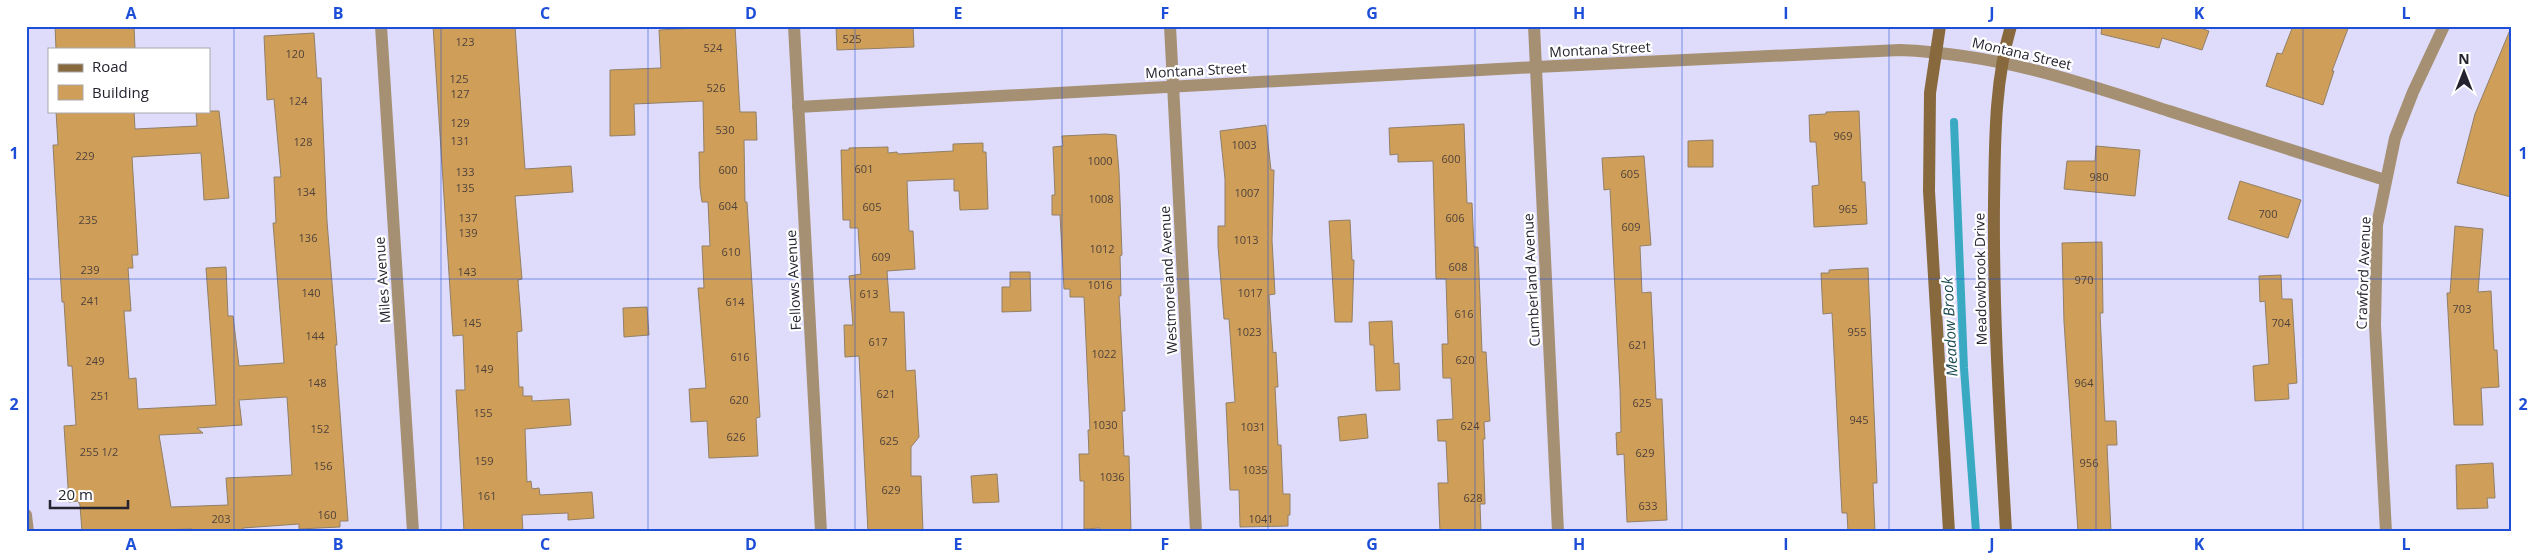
<svg xmlns="http://www.w3.org/2000/svg" width="2537" height="558" font-family="'Open Sans',sans-serif">
  <style>
    .lines { fill: none; stroke-linecap: round; stroke-linejoin: round }
    .stream { stroke: #3aa9c2; stroke-width: 8 }
    .building { fill: #cf9f5a; stroke: #927f66; fill-rule: evenodd }
    .street { stroke: #a59074; stroke-width: 12 }
    .secondary { stroke: #88693e; stroke-width: 12 }
    .grid { fill: none; stroke: #1d4ed8; stroke-width: 1; stroke-opacity: 0.55 }
    .labels { text-anchor: middle; dominant-baseline: central; stroke-width: 4.5; stroke-linejoin: round; paint-order: stroke }
    .number-label { font-size: 11px; fill: #50423a }
    .street-label { font-size: 14px; fill: #25232f; stroke: #fff }
    .water-label { font-size: 15px; font-style: italic; fill: #1a4954; stroke: #fff }
    .neatline { fill: none; stroke: #1d4ed8; stroke-width: 2 }
    .grid-label { font-size: 16px; text-anchor: middle; font-weight: bold; fill: #1d4ed8 }
  </style>
  <rect width="100%" height="100%" fill="#dfdcfb"/>
  <g class="lines">
    <path class="stream" d="M1954,122L1964,368L1976,532"/>
  </g>
  <g class="building">
    <path d="M55,26H134L135,49H56Z"/>
    <path d="M433,26H515L525,169L571,166L573,192L515,196L522,279L518,280L522,331L517,332L519,387H523V396H532V401L569,399L571,425L525,429L527,482L531,481L532,489L539,488L540,495L592,492L594,518L568,520V513L522,515L523,532H464L456,390H465L463,335L453,336Z"/>
    <path d="M735,26L740,112H756L757,140H744L745,202H747L760,417L756,418L758,456L709,458L707,421L691,422L689,389L706,388L698,288H704L702,246H710L708,202H702L700,188L699,152H704L703,101L634,104L635,135L610,136V70L661,68L659,30Z"/>
    <path d="M836,26H913L914,47L837,50Z"/>
    <path d="M2102,26H2195L2209,31L2202,50L2162,38L2159,48L2101,34Z"/>
    <path d="M2293,26H2349L2332,71H2334L2323,105L2266,86L2277,53L2282,54Z"/>
    <path d="M2510,30H2511V197L2457,183L2475,114Z"/>
    <path d="M314,33L317,78H321L327,221L337,345H335L348,521H340V527L299,529V524L243,528V532H193L192,529L82,532L80,505L78,501L69,502L64,426L76,425L72,366H68L64,302H62L53,145H58L56,111H134L135,129L197,126L196,111H219L229,198L204,200L201,153L132,157L138,255H132L133,268H128L131,311H124L129,379L136,378L138,409L216,405L206,268L226,267L228,316H233L239,366L284,363L273,223H276L274,177H281L274,99L267,100L264,36ZM287,397L292,475L226,478L228,505L171,507L159,435L203,433L197,428L242,425L239,400Z"/>
    <path d="M1859,111L1862,182H1865L1867,224L1814,227L1812,186L1819,185L1816,142H1810L1809,115L1826,114V112Z"/>
    <path d="M1464,124L1467,203H1472L1474,247H1478L1482,352H1486L1490,421L1484,422L1485,439H1483L1485,504H1480L1481,532H1440L1438,483H1448L1446,441H1438L1437,420L1453,419L1451,378H1443L1442,344H1448L1446,279H1436L1433,161L1398,162V154L1390,155L1389,128Z"/>
    <path d="M1266,125L1271,170H1274L1272,240L1275,294L1269,295L1273,353L1276,352L1278,387H1275L1278,445H1281L1283,494H1290V515H1288V526L1240,527L1239,490H1230L1228,447L1226,403L1235,402L1229,319H1224L1218,246V226H1225V179L1220,131Z"/>
    <path d="M1106,134L1116,135L1119,172L1122,255L1120,256L1121,296H1119L1125,411H1122L1124,456H1129L1131,532H1101L1100,528L1084,529V481H1080L1079,454H1089L1088,430H1090L1084,297H1070V289H1064L1060,215H1052V195H1055L1053,147L1063,146L1062,136Z"/>
    <path d="M1713,140V167H1688V141Z"/>
    <path d="M983,143V152H986L988,209L960,210L959,191H954V179L907,181L909,231H913L915,269L887,271L890,312H904L906,371L915,370L919,437L911,447V476H921L923,532H868L859,356L845,357L844,325H853L849,276L861,274L858,228H850V220H843L841,150H849V148L888,147V153L897,152L898,154L953,151V144Z"/>
    <path d="M2096,146L2140,150L2135,196L2064,189L2067,161H2095Z"/>
    <path d="M1644,156L1651,245L1640,246L1642,293L1651,292L1656,399H1662L1667,520L1627,522L1624,454L1617,455L1616,433L1621,432L1620,389L1610,189L1604,190L1602,158Z"/>
    <path d="M2240,181L2301,200L2288,238L2228,219Z"/>
    <path d="M1350,220L1352,260H1354L1352,322H1335L1329,221Z"/>
    <path d="M2455,226L2483,229L2478,292L2491,291L2494,350H2497L2499,387L2481,388L2483,425H2454L2447,293H2450Z"/>
    <path d="M2102,242L2103,313H2100L2105,421H2116L2117,445H2107L2111,532H2078L2064,322L2062,243Z"/>
    <path d="M1868,268L1877,483H1873L1875,532H1848L1847,513H1842L1832,313L1823,314L1821,273H1829V270Z"/>
    <path d="M1010,272H1030L1031,311L1002,312V287H1010Z"/>
    <path d="M2281,275L2282,299H2292L2297,383L2288,384L2289,399L2255,401L2253,366L2269,364L2265,301L2260,302L2259,276Z"/>
    <path d="M647,307L649,335L624,337L623,308Z"/>
    <path d="M1392,321L1394,364L1399,363L1400,390L1376,391L1374,345H1370L1369,322Z"/>
    <path d="M1366,414L1368,438L1340,441L1338,417Z"/>
    <path d="M2493,463L2495,498H2487L2488,508L2457,509L2456,465Z"/>
    <path d="M997,474L999,502L973,503L971,476Z"/>
  </g>
  <g class="lines">
    <g class="street">
      <path d="M381,26L413,532"/>
      <path d="M794,26L821,532"/>
      <path d="M1170,26L1196,532"/>
      <path d="M1534,26L1558,532"/>
      <path d="M798,107L1536,67L1900,50C1998,54 2077,81 2169,111C2241,134 2313,157 2385,180"/>
      <path d="M26,515L28,532"/>
      <path d="M2386,532L2375,325L2377,225L2395,138L2413,92L2444,26"/>
    </g>
    <g class="secondary">
      <path d="M1940,26L1930,93L1929,191L1949,532"/>
      <path d="M2006,532C2000,422 1993,313 1994,203C1995,145 1994,83 2011,26"/>
    </g>
  </g>
  <path class="grid" d="M234,26V532M441,26V532M648,26V532M855,26V532M1062,26V532M1268,26V532M1475,26V532M1682,26V532M1889,26V532M2096,26V532M2303,26V532M26,279H2511"/>
  <g class="labels">
    <g class="number-label">
      <text x="852" y="38">525</text>
      <text x="465" y="41">123</text>
      <text x="713" y="47">524</text>
      <text x="295" y="53">120</text>
      <text x="459" y="78">125</text>
      <text x="716" y="87">526</text>
      <text x="460" y="93">127</text>
      <text x="298" y="100">124</text>
      <text x="460" y="122">129</text>
      <text x="725" y="129">530</text>
      <text x="1843" y="135">969</text>
      <text x="460" y="140">131</text>
      <text x="303" y="141">128</text>
      <text x="1244" y="144">1003</text>
      <text x="85" y="155">229</text>
      <text x="1451" y="158">600</text>
      <text x="1100" y="160">1000</text>
      <text x="864" y="168">601</text>
      <text x="728" y="169">600</text>
      <text x="465" y="171">133</text>
      <text x="1630" y="173">605</text>
      <text x="2099" y="176">980</text>
      <text x="465" y="187">135</text>
      <text x="306" y="191">134</text>
      <text x="1247" y="192">1007</text>
      <text x="1101" y="198">1008</text>
      <text x="728" y="205">604</text>
      <text x="872" y="206">605</text>
      <text x="1848" y="208">965</text>
      <text x="2268" y="213">700</text>
      <text x="468" y="217">137</text>
      <text x="1455" y="217">606</text>
      <text x="88" y="219">235</text>
      <text x="1631" y="226">609</text>
      <text x="468" y="232">139</text>
      <text x="308" y="237">136</text>
      <text x="1246" y="239">1013</text>
      <text x="1102" y="248">1012</text>
      <text x="731" y="251">610</text>
      <text x="881" y="256">609</text>
      <text x="1458" y="266">608</text>
      <text x="90" y="269">239</text>
      <text x="467" y="271">143</text>
      <text x="2084" y="279">970</text>
      <text x="1100" y="284">1016</text>
      <text x="311" y="292">140</text>
      <text x="1250" y="292">1017</text>
      <text x="869" y="293">613</text>
      <text x="90" y="300">241</text>
      <text x="735" y="301">614</text>
      <text x="2462" y="308">703</text>
      <text x="1464" y="313">616</text>
      <text x="472" y="322">145</text>
      <text x="2281" y="322">704</text>
      <text x="1249" y="331">1023</text>
      <text x="1857" y="331">955</text>
      <text x="315" y="335">144</text>
      <text x="878" y="341">617</text>
      <text x="1638" y="344">621</text>
      <text x="1104" y="353">1022</text>
      <text x="740" y="356">616</text>
      <text x="1465" y="359">620</text>
      <text x="95" y="360">249</text>
      <text x="484" y="368">149</text>
      <text x="317" y="382">148</text>
      <text x="2084" y="382">964</text>
      <text x="886" y="393">621</text>
      <text x="100" y="395">251</text>
      <text x="739" y="399">620</text>
      <text x="1642" y="402">625</text>
      <text x="483" y="412">155</text>
      <text x="1859" y="419">945</text>
      <text x="1105" y="424">1030</text>
      <text x="1470" y="425">624</text>
      <text x="1253" y="426">1031</text>
      <text x="320" y="428">152</text>
      <text x="736" y="436">626</text>
      <text x="889" y="440">625</text>
      <text x="99" y="451">255 1/2</text>
      <text x="1645" y="452">629</text>
      <text x="484" y="460">159</text>
      <text x="2089" y="462">956</text>
      <text x="323" y="465">156</text>
      <text x="1255" y="469">1035</text>
      <text x="1112" y="476">1036</text>
      <text x="891" y="489">629</text>
      <text x="487" y="495">161</text>
      <text x="1473" y="497">628</text>
      <text x="1648" y="505">633</text>
      <text x="327" y="514">160</text>
      <text x="221" y="518">203</text>
      <text x="1261" y="518">1041</text>
    </g>
    <g class="street-label">
      <text transform="translate(1600 49) rotate(-3)">Montana Street</text>
      <text transform="translate(2022 53) rotate(13)">Montana Street</text>
      <text transform="translate(1196 70) rotate(-3)">Montana Street</text>
      <text transform="translate(2363 273) rotate(-88)">Crawford Avenue</text>
      <text transform="translate(1980 279) rotate(-91)">Meadowbrook Drive</text>
      <text transform="translate(382 280) rotate(-94)">Miles Avenue</text>
      <text transform="translate(793 280) rotate(-93)">Fellows Avenue</text>
      <text transform="translate(1168 280) rotate(-93)">Westmoreland Avenue</text>
      <text transform="translate(1531 280) rotate(-93)">Cumberland Avenue</text>
    </g>
    <g class="water-label">
      <text transform="translate(1949 327) rotate(-93)">Meadow Brook</text>
    </g>
  </g>
  <rect width="2537" height="558" fill="none" stroke="#ffffff" stroke-width="55"/>
  <rect x="48" y="48" width="162" height="65" fill="#ffffff" stroke="#a8a7ac"/>
  <rect x="58" y="64" width="25" height="8" fill="#88693e" stroke="#a8a7ac"/>
  <text x="92" y="72" font-size="15" fill="#25232f">Road</text>
  <rect x="58" y="85" width="25" height="15" fill="#cf9f5a" stroke="#a8a7ac"/>
  <text x="92" y="98" font-size="15" fill="#25232f">Building</text>
  <g transform="translate(2464 72)" stroke="#ffffff" stroke-width="4" paint-order="stroke">
  <path d="M0-4L9 19L0 12L-9 19Z" fill="#25232f"/>
  <text y="-8" font-size="14" font-weight="bold" text-anchor="middle" fill="#25232f">N</text>
  </g>
  <path d="M50 500v8h78v-8" fill="none" stroke="#25232f" stroke-width="2.5"/>
  <text x="58" y="500" font-size="15" fill="#25232f" stroke="#ffffff" stroke-width="4" paint-order="stroke">20 m</text>
  <rect x="28" y="28" width="2482" height="502" class="neatline"/>
  <g class="grid-label">
    <text x="131" y="19">A</text>
    <text x="338" y="19">B</text>
    <text x="545" y="19">C</text>
    <text x="751" y="19">D</text>
    <text x="958" y="19">E</text>
    <text x="1165" y="19">F</text>
    <text x="1372" y="19">G</text>
    <text x="1579" y="19">H</text>
    <text x="1786" y="19">I</text>
    <text x="1992" y="19">J</text>
    <text x="2199" y="19">K</text>
    <text x="2406" y="19">L</text>
    <text x="14" y="159">1</text>
    <text x="2523" y="159">1</text>
    <text x="14" y="410">2</text>
    <text x="2523" y="410">2</text>
    <text x="131" y="550">A</text>
    <text x="338" y="550">B</text>
    <text x="545" y="550">C</text>
    <text x="751" y="550">D</text>
    <text x="958" y="550">E</text>
    <text x="1165" y="550">F</text>
    <text x="1372" y="550">G</text>
    <text x="1579" y="550">H</text>
    <text x="1786" y="550">I</text>
    <text x="1992" y="550">J</text>
    <text x="2199" y="550">K</text>
    <text x="2406" y="550">L</text>
  </g>
</svg>
